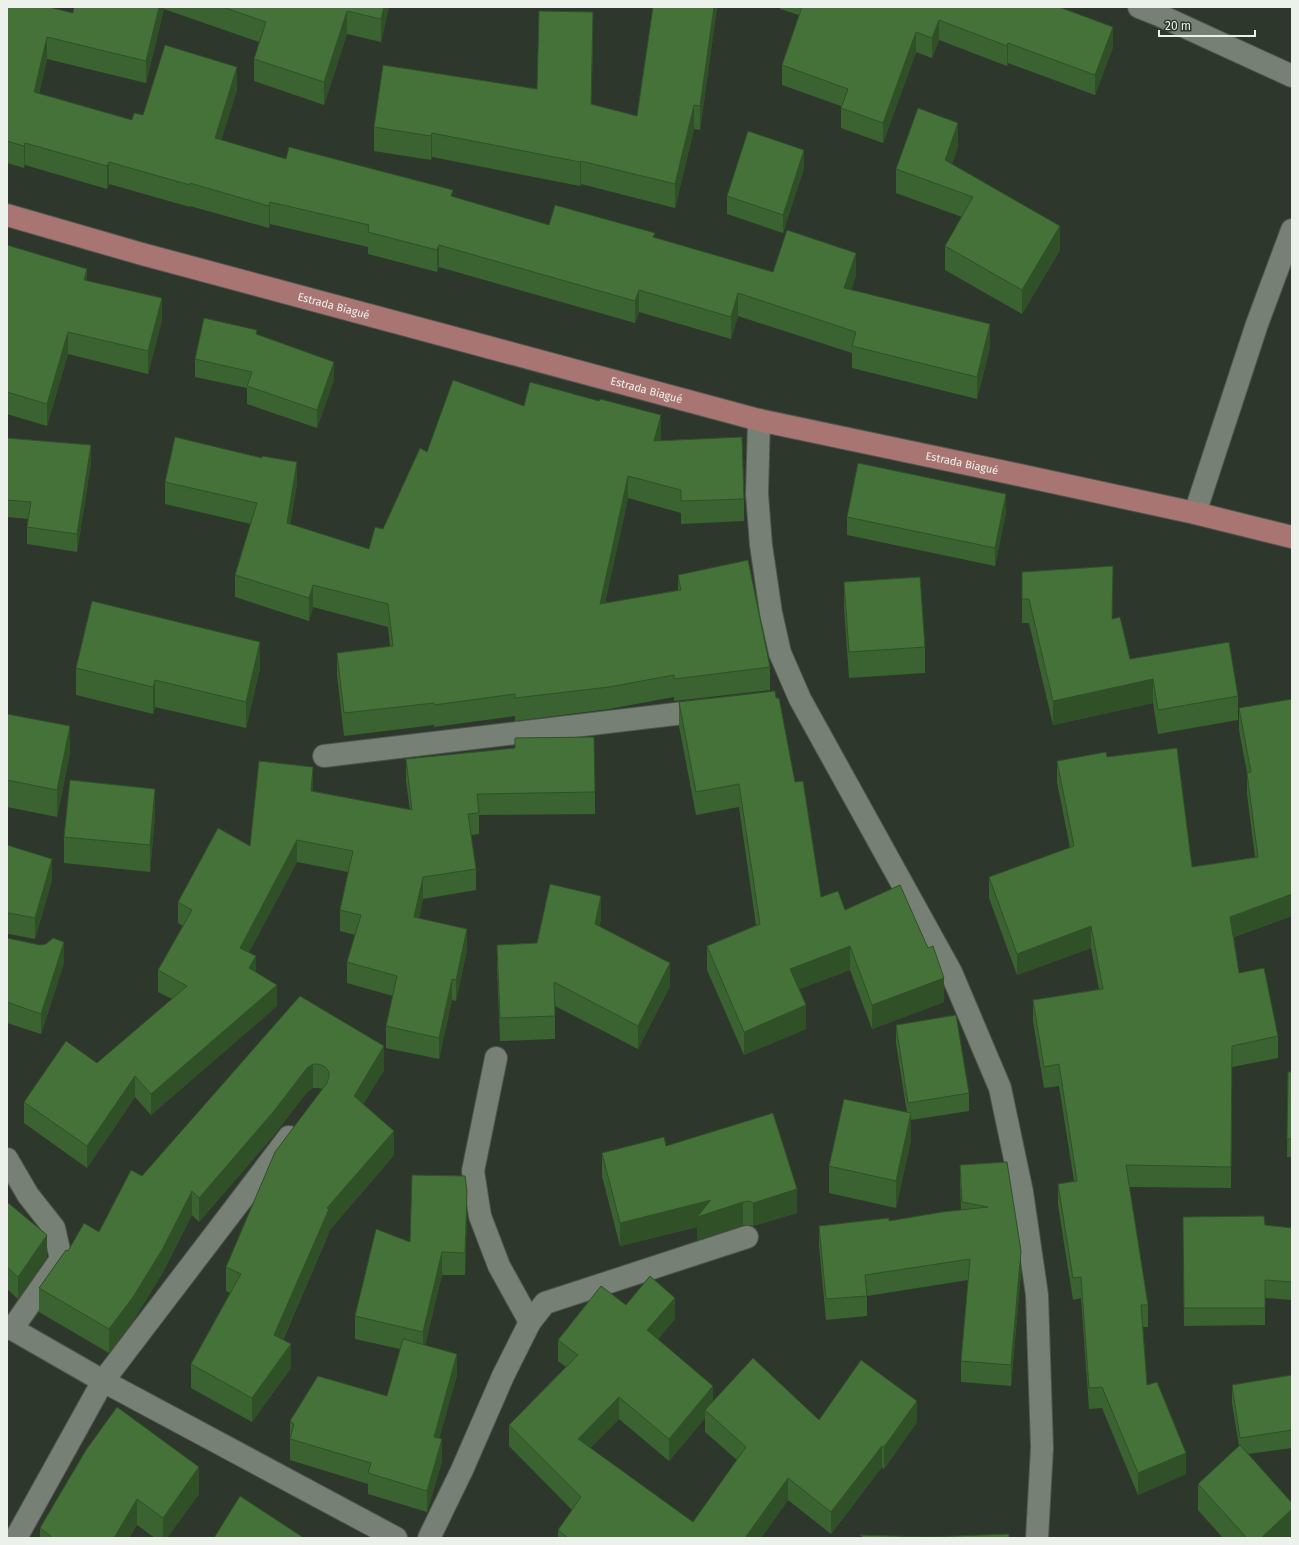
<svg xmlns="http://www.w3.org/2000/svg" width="1299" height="1545" font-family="'Fira Sans',sans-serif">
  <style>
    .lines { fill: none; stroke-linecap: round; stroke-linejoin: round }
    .minor-casing { stroke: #4e554d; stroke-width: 24 }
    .major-casing { stroke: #4e554d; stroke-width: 24 }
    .minor { stroke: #778074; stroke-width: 22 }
    .major { stroke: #a87573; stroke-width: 22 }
    .wall { fill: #3b6231; fill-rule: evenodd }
    .shaded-wall { fill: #305028 }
    .building { fill: #457239; stroke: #305028 }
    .labels { text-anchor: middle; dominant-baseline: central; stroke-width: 3; stroke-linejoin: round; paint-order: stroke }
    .street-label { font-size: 11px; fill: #ecf1eb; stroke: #2e372c }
  </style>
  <rect width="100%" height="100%" fill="#2e372c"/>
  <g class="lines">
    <defs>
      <g id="minor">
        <path d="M1139,7L1159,15L1292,76"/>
        <path d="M759,420L757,494L761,545L771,613L780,653L800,699L951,972L1000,1088L1022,1192L1037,1295L1042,1448L1037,1538"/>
        <path d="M1195,513L1257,324L1292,230"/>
        <path d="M324,756L709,710"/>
        <path d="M496,1058L473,1171L480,1216L499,1266L530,1322"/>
        <path d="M7,1159L28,1195L54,1228L61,1259L12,1329"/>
        <path d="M7,1326L103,1381L396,1538"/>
        <path d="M16,1538L103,1381L289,1137"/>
        <path d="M429,1538L462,1470L503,1376L530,1322L545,1303L747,1237"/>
      </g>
      <g id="major">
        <path id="s1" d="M7,215L142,254L759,420L1010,473L1195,513L1292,537"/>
      </g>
    </defs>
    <use href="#minor" class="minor-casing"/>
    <use href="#major" class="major-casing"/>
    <use href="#minor" class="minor"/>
    <use href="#major" class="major"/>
  </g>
  <g class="wall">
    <path d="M7,7L73,13L74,7H389L381,42L347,34L324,105L254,81V59L259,42L164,9L146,83L47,59L39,94L132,120L143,115L237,90L221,140L286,159L453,197L549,225L655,238L773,272L856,275L851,290L990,347L977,399L852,368V353L738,316L731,339L639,312L635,323L439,267L437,272L368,254V247L270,224L269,228L190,206V207L109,184L107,189L25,165L24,168L7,163Z"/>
    <path d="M717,7L700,130L694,129L675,208L581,184L580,186L432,157L431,160L374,151V127L537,89L593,36L591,105L637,116Z"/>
    <path d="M780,7H1059L1113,47L1095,95L1008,63L1007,66L939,40L932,58L916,52L883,143L841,128V106L782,85V65L799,15L780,9Z"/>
    <path d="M958,147L952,164L1060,250L1022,314L945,270V246L962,217L896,193V169Z"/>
    <path d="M804,168L783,233L727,214V196Z"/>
    <path d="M7,245L87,281L162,320L148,374L68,354L47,426L7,414Z"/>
    <path d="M257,334L334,380L317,428L247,404V388L195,377V359Z"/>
    <path d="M524,406L661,438L660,441L744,499V521L681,524V513L628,498L605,603L678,590V575L770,667V690L674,701V697L609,709L515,721V716L434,727V725L344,736L337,675V653L390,646L388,627L313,607L309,621L235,597V575L251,524L165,504V482L297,484L290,524L369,549L383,529L427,452Z"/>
    <path d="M7,438L91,463L77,552L27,544V527L28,519L7,517Z"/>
    <path d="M1006,512L995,566L847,535V517Z"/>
    <path d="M1022,572L1113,619L1130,659L1238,696V720L1158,734L1153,703L1053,725L1029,623H1022Z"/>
    <path d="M844,582L925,647V673L849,678L844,608Z"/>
    <path d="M76,668H260L246,728L155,707L153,714L76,695Z"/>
    <path d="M679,702L795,782L821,897L845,910L944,1002L872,1029L850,970L799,989L806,1029L744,1055L707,970V946L756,925L739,807L696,815L679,726Z"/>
    <path d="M1239,708L1292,916L1234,937L1239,973L1278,1036V1058L1232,1067L1231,1188L1129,1187L1148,1305V1327H1143L1147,1385L1186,1474L1138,1495L1102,1408L1089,1409L1081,1298L1073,1300L1058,1205V1184L1074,1181L1059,1086L1044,1088L1033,1021V1000L1099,989L1091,948L1017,975L989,898V877L1070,848L1057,782V761L1107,757L1192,867L1255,857L1247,794V773L1239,730Z"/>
    <path d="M7,714L70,753L57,817L7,807Z"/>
    <path d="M406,759L595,792V814L479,815V834L471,835L476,869V890L423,899L419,918L467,950L456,1001L452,1000L439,1059L386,1048V1026L393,996L347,983V962L355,935L340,931V910L348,872L297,862L249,952L256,972L277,1006L151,1115L135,1097L87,1168L24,1123V1102L97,1063L172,999L158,992V970L183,926L178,923V902L250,846L313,789V791L410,810L406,781Z"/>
    <path d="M155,815L150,872L64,863V837Z"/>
    <path d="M7,845L52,880L35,939L9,934H7Z"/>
    <path d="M601,919L599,927L670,986L638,1049L555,1006V1039L500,1041L497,968V945L537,943Z"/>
    <path d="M7,938L64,963L41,1034L7,1023Z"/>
    <path d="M300,996L384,1070L363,1104L394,1155L329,1231V1233L283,1340L291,1368L252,1422L191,1388V1364L230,1293L226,1291V1267L323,1089L318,1088H313L307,1092L274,1135L199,1222L192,1215L162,1274L133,1321L109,1353L39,1312V1288L68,1251L99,1232L142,1176Z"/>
    <path d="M896,1025L969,1093V1111L911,1120V1140L896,1208L829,1193V1166L907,1113L896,1043Z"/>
    <path d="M1288,1072H1292V1157H1287Z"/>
    <path d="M666,1146L797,1213L753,1226L749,1225H743L697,1240V1227L620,1246L602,1176V1153Z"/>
    <path d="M1007,1162L1021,1272L1011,1386L961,1382V1361L968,1280L867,1296V1316L826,1320L819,1246V1226L889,1221L961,1210L960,1186V1165Z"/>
    <path d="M7,1202L47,1257L18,1299L7,1289Z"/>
    <path d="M467,1213L465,1275H442L425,1345L457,1375L439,1438L442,1461L427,1512L368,1494V1484L290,1460V1421L387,1396L400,1349L355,1339V1316L410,1242Z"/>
    <path d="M1183,1217L1292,1228V1300L1265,1298V1325L1184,1326Z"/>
    <path d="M626,1305L675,1319L658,1339L713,1401L819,1420L917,1422L884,1469L882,1467L831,1534L788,1500L761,1538H558V1530L572,1510L509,1446V1425L566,1367L558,1361V1340ZM705,1418V1432L737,1460L693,1522L590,1448L619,1419L669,1461Z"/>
    <path d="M1292,1375V1448L1248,1454L1292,1503V1535L1289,1538H1223L1198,1510V1484L1239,1446L1232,1403V1385Z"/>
    <path d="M86,1450L199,1494L167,1538H155L137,1525L129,1538H40V1528Z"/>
  </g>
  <g class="shaded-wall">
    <path d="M159,7H164V9L146,83V61Z"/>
    <path d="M384,7H389L381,42V19Z"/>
    <path d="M714,7H717L700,130V106Z"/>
    <path d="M347,11V34L324,105V82Z"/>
    <path d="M593,12V36L591,128V104Z"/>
    <path d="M939,20V40L932,58V38Z"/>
    <path d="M1113,27V47L1095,95V75Z"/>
    <path d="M916,32V52L883,143V123Z"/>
    <path d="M47,37V59L34,115V92Z"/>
    <path d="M1008,43V63L1007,66V46Z"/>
    <path d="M237,67V90L215,161V138Z"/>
    <path d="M694,105V129L675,208V184Z"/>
    <path d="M958,123V147L945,184V160Z"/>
    <path d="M432,133V157L431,160V136Z"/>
    <path d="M25,143V165L24,168V146Z"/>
    <path d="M804,150V168L783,233V215Z"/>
    <path d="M581,161V184L580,186V162Z"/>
    <path d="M109,162V184L107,189V166Z"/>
    <path d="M270,202V224L269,228V206Z"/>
    <path d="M1060,226V250L1022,314V290Z"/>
    <path d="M439,245V267L437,272V250Z"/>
    <path d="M856,253V275L844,311V288Z"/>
    <path d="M87,269V291L84,280Z"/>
    <path d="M639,290V312L635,323V301Z"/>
    <path d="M738,293V316L731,339V317Z"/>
    <path d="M162,298V320L148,374V351Z"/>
    <path d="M990,324V347L977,399V377Z"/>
    <path d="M68,332V354L47,426V404Z"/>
    <path d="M334,362V380L317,428V410Z"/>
    <path d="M661,415V438L654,464V441Z"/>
    <path d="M91,445V463L77,552V534Z"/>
    <path d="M297,462V484L287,546V523Z"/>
    <path d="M628,476V498L600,627V604Z"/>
    <path d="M1006,494V512L995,566V548Z"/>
    <path d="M313,585V607L309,621V598Z"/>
    <path d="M260,642V668L246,728V702Z"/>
    <path d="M1153,679V703L1053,725V701Z"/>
    <path d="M155,680V707L153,714V687Z"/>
    <path d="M70,726V753L57,817V790Z"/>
    <path d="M313,767V789L311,812V791Z"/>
    <path d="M155,789V815L150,872V845Z"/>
    <path d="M297,840V862L240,969V948Z"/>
    <path d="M52,859V880L35,939V918Z"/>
    <path d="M423,877V899L414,938V917Z"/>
    <path d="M1292,894V916L1230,938V917Z"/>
    <path d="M601,896V919L595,948V924Z"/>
    <path d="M1091,926V948L1017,975V954Z"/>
    <path d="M467,929V950L456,1001V980Z"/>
    <path d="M64,942V963L41,1034V1014Z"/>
    <path d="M850,946V970L790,992V969Z"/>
    <path d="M256,956V978L249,968Z"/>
    <path d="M670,963V986L638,1049V1026Z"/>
    <path d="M944,978V1002L872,1029V1005Z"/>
    <path d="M452,979V1000L439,1059V1038Z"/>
    <path d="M277,985V1006L151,1115V1094Z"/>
    <path d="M806,1005V1029L744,1055V1032Z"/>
    <path d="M384,1046V1070L354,1120V1096Z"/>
    <path d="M313,1064V1088L307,1092L274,1135L199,1222V1198L307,1068Z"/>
    <path d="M135,1076V1097L87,1168V1146Z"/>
    <path d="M911,1113V1140L896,1208V1181Z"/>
    <path d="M394,1131V1155L329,1231V1233L274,1359V1335L327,1208Z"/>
    <path d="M797,1189V1213L753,1226V1203Z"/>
    <path d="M192,1191V1215L162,1274L133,1321L109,1353V1329Z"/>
    <path d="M467,1191V1213L465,1275V1253Z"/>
    <path d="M711,1200L743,1202V1225L697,1240V1227L620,1246V1223Z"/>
    <path d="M47,1235V1257L18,1299V1277Z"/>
    <path d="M1021,1251V1272L1011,1386V1365Z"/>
    <path d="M442,1252V1275L423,1355V1332Z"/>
    <path d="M675,1298V1319L647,1352V1330Z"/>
    <path d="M291,1344V1368L252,1422V1398Z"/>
    <path d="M457,1354V1375L434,1458V1437Z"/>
    <path d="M713,1386V1408L705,1410V1418L669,1461V1439Z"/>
    <path d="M619,1397V1419L578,1461V1439Z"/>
    <path d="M917,1401V1422L884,1469V1447Z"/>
    <path d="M442,1439V1461L427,1512V1491Z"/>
    <path d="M882,1446V1467L831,1534V1512Z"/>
    <path d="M1186,1453V1474L1138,1495V1473Z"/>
    <path d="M199,1467V1494L167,1538H163V1518Z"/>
    <path d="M788,1478V1500L761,1538H745Z"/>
    <path d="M137,1499V1525L129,1538H114Z"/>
    <path d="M1292,1509V1535L1289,1538H1261Z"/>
  </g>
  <g class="building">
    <path d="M7,7H49L73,13L74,7H159L146,61L47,37L34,92L132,120L134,113L143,115L165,45L237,67L215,138L286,159L289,147L453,190L451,196L549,225L555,205L655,233L653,237L773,272L787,230L856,253L844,288L990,324L977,377L852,346L856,332L738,293L731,317L639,290L635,301L439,245L437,250L368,232L369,225L270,202L269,206L190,183V185L109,162L107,166L25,143L24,146L7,141Z"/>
    <path d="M223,7H384L381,19L347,11L324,82L254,59L266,22Z"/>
    <path d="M653,7H714L700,106L694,105L675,184L581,161L580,162L432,133L431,136L374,127L383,65L537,89L539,11L593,12L591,104L637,116Z"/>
    <path d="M802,7H1059L1113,27L1095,75L1008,43L1007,46L939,20L932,38L916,32L883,123L841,108L848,89L782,65Z"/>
    <path d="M918,108L958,123L945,160L1060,226L1022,290L945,246L973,197L896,169Z"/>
    <path d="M748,131L804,150L783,215L727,196Z"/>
    <path d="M7,245L87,269L84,280L162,298L148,351L68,332L47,404L7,392Z"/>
    <path d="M204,318L257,330L256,334L334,362L317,410L247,386L252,372L195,359Z"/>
    <path d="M453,380L524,406L530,382L599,401L600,399L661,415L654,441L742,437L744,499L681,501V490L628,476L600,604L681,590L678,575L748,560L770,667L674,679V675L609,687L515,698V694L434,705V703L344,713L337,653L393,646L388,604L313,585L309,598L235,575L257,503L165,482L175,437L262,458V456L297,462L287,523L369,549L375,527L383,529L420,448L427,452Z"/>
    <path d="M7,438L91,445L77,534L27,527L31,502L7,500Z"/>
    <path d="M858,463L1006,494L995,548L847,517Z"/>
    <path d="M1113,566L1112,619L1120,617L1130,659L1229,642L1238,696L1158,710L1153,679L1053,701L1029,599H1022V572Z"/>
    <path d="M920,577L925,647L849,652L844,582Z"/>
    <path d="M92,601L260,642L246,702L155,680L153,687L76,668Z"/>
    <path d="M775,691L776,698H779L795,782L803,781L821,897L838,891L845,910L900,885L928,948L933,946L944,978L872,1005L850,946L790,969L806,1005L744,1032L707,946L760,924L739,784L696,792L679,702Z"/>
    <path d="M1292,699V894L1230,917L1239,973L1264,968L1278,1036L1232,1046L1231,1167L1126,1165L1148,1305H1141L1147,1385L1157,1382L1186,1453L1138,1473L1102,1387L1089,1388L1081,1277L1073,1278L1058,1184L1077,1181L1059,1064L1044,1067L1033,1000L1103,989L1091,926L1017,954L989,877L1074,846L1057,761L1106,752L1107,757L1177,748L1192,867L1258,857L1247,773L1251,772L1239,708Z"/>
    <path d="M7,714L70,726L57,790L7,780Z"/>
    <path d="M594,737L595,792L477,794L479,813L468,814L476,869L423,877L414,917L467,929L456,980L452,979L439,1038L386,1026L397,976L347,962L361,915L340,910L353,851L297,840L240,948L256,956L249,968L277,985L151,1094L135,1076L87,1146L24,1102L66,1041L97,1063L187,986L158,970L192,910L178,902L218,828L250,846L259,761L313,767L311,791L412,810L406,759L515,748V738Z"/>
    <path d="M70,780L155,789L150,845L64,837Z"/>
    <path d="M7,845L52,859L35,918L9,913H7Z"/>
    <path d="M550,884L601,896L595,924L670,963L638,1026L554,982L555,1016L500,1018L497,945L537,943Z"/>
    <path d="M7,938L40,945L46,944L53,938L64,942L41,1014L7,1002Z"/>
    <path d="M300,996L384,1046L354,1096L394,1131L327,1208L329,1209L274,1335L291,1344L252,1398L191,1364L241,1274L226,1267L275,1152L327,1083L329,1077V1072L324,1066L318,1064H313L307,1068L274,1111L199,1198L192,1191L162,1250L133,1297L109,1329L39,1288L66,1250L68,1251L84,1223L99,1232L131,1170L142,1176Z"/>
    <path d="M956,1015L969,1093L908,1103L896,1025Z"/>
    <path d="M1288,1072H1292V1139H1287Z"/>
    <path d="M844,1099L911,1113L896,1181L829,1166Z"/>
    <path d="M773,1113L797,1189L753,1203L749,1201L743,1202L697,1217L711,1200L620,1223L602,1153L664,1137L666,1146Z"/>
    <path d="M1007,1162L1021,1251L1011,1365L961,1361L970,1259L865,1275L867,1296L826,1299L819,1226L889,1218V1221L942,1212L988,1207L962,1202L960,1165Z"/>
    <path d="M412,1175L465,1176L467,1191L465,1253L442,1252L423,1332L355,1316L376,1229L410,1242Z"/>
    <path d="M7,1202L47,1235L18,1277L7,1267Z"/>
    <path d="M1264,1216L1265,1225L1292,1228V1282L1265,1280V1308H1184L1183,1217Z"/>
    <path d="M650,1276L675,1298L647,1330L713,1386L669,1439L619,1397L578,1439L693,1522L746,1447L705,1410L753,1358L819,1420L861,1360L917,1401L884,1447L882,1446L831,1512L788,1478L745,1538H568L558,1530L581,1497L509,1425L578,1355L558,1340L601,1286L626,1305Z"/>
    <path d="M403,1339L457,1354L434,1437L442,1439L427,1491L368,1473L371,1463L290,1439L294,1424L290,1421L318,1376L387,1396Z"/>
    <path d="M1292,1375V1430L1240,1438L1232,1385Z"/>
    <path d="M117,1407L199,1467L163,1518L137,1499L114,1538H53L40,1528L86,1450Z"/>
    <path d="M1240,1445L1292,1503V1509L1261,1538H1247L1198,1484Z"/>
    <path d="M240,1496L304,1538H214Z"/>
    <path d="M1009,1534V1538H864L860,1535L928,1537Z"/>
  </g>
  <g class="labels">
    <g class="street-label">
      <text stroke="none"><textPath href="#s1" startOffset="339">Estrada Biagué</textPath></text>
      <text stroke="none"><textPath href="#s1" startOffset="663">Estrada Biagué</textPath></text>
      <text stroke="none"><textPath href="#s1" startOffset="987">Estrada Biagué</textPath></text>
    </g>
  </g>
  <rect width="1299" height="1545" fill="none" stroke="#ecf1eb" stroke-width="16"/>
  <path d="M1159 30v6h96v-6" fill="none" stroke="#ecf1eb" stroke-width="2"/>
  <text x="1165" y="30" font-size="12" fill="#ecf1eb" stroke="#2e372c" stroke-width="3" paint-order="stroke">20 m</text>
</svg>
